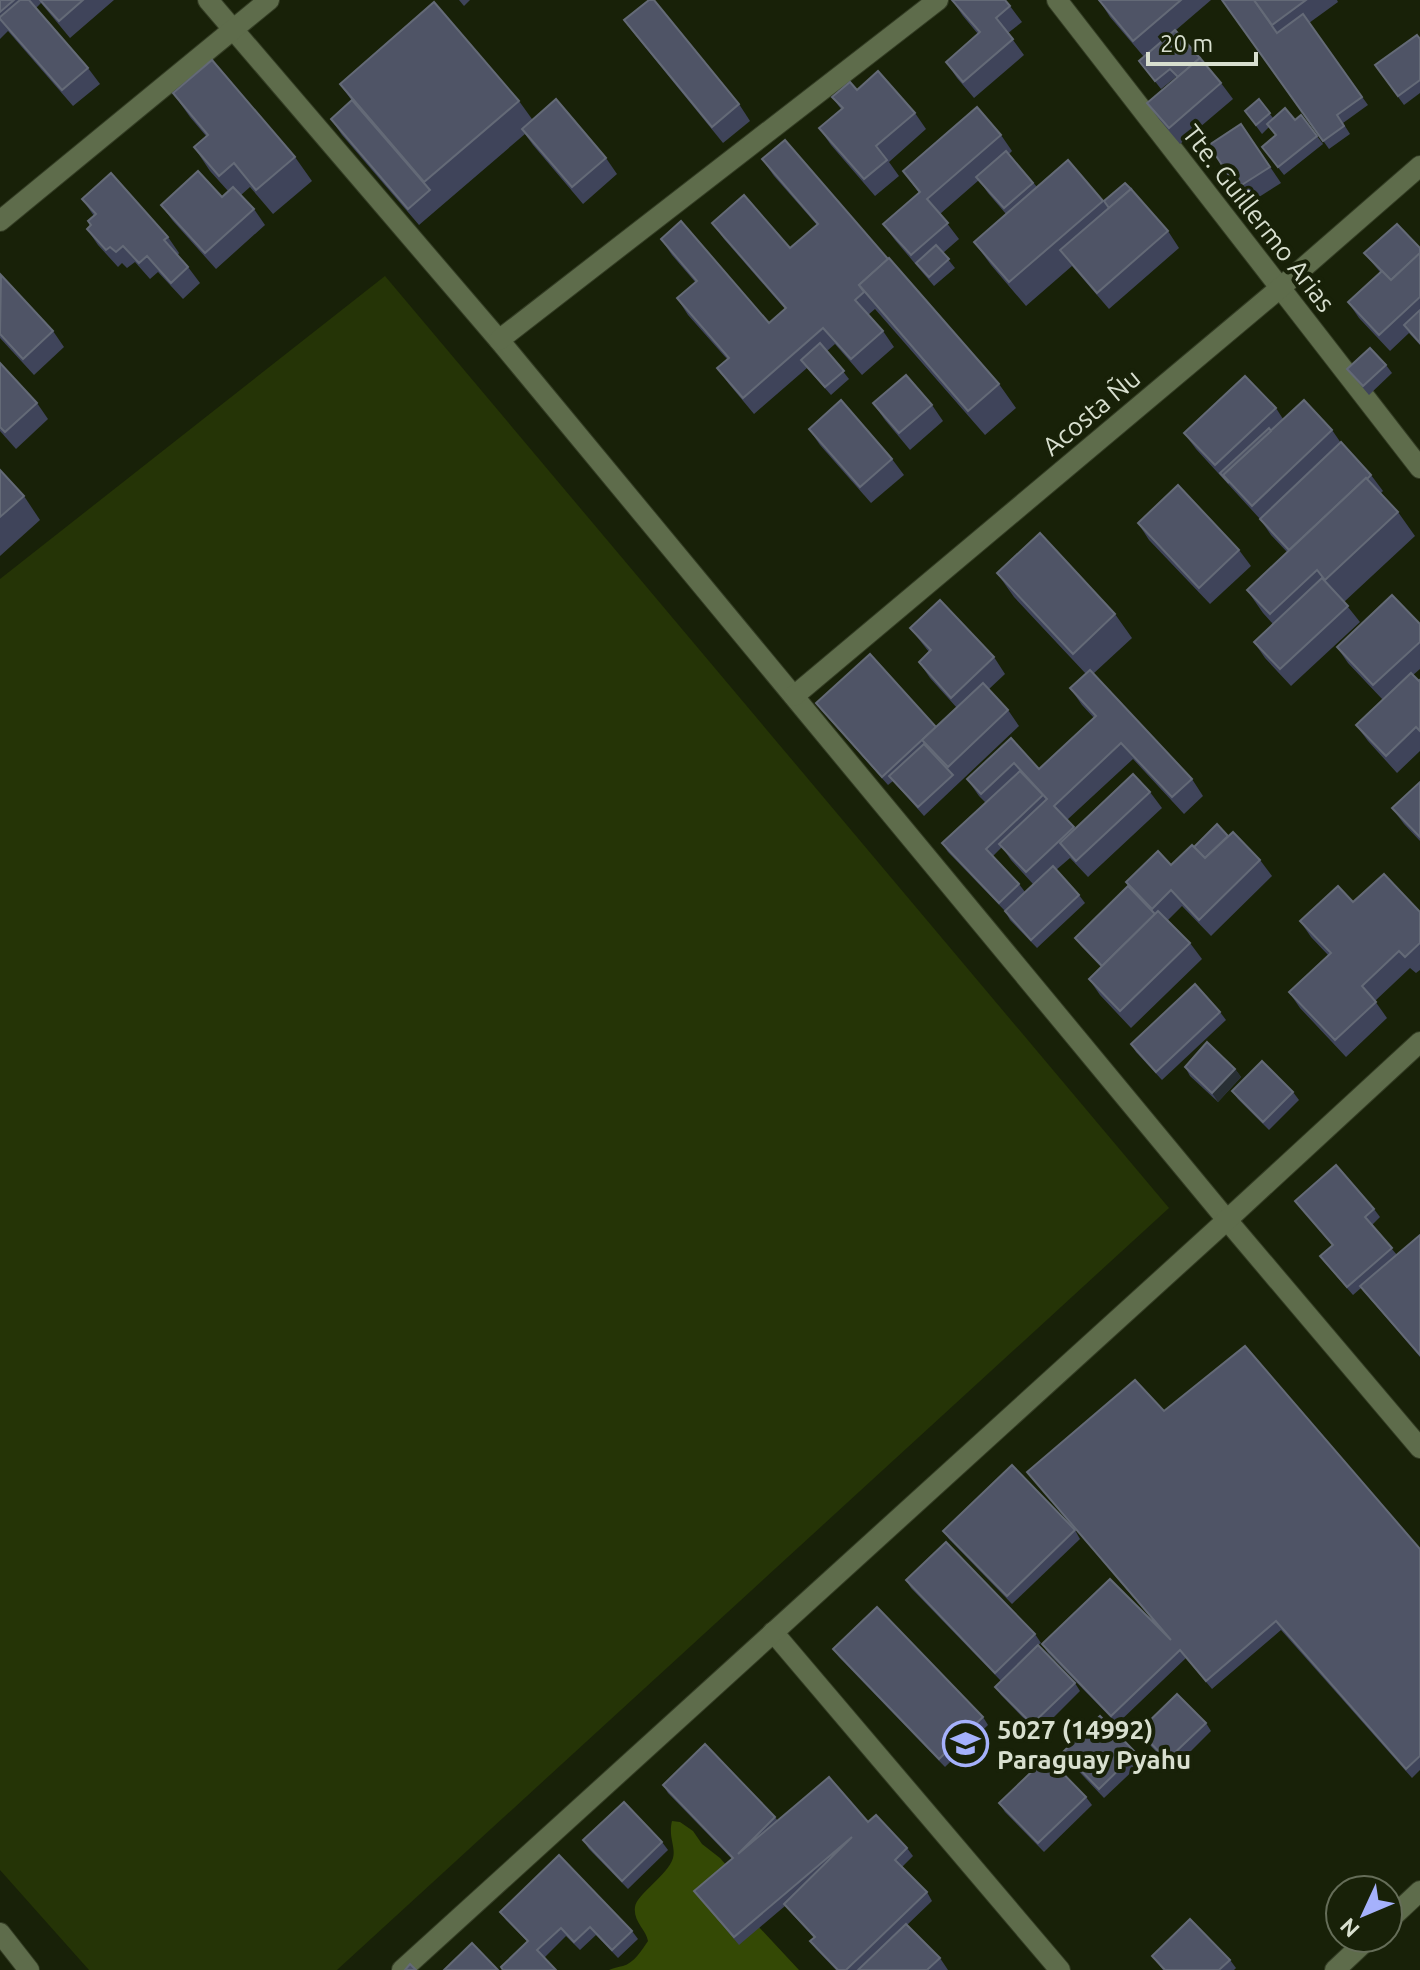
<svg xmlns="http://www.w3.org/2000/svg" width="1420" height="1970" font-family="Ubuntu,sans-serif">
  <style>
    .green { fill: #253406 }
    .forest { fill: #344905 }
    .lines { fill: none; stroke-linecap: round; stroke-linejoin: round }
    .minor-casing { stroke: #333c24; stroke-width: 22 }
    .minor { stroke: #5e6c4b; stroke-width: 20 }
    .wall { fill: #3f445a; fill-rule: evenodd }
    .shaded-wall { fill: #282f34 }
    .building { fill: #4f5466; stroke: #646a77; stroke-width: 2 }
    .labels { text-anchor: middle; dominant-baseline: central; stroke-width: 8; stroke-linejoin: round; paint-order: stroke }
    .street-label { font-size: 26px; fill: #d8dfcf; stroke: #182108 }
    .poi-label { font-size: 26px; font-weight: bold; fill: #d8dfcf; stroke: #182108; text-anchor: start }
  </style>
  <rect width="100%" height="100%" fill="#182108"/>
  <path class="green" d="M385,276L1169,1208L337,1970H89L0,1870V579Z"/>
  <path class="forest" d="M672,1821L680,1822L693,1831L702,1844L720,1858L735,1875L757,1925L799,1970H609C613,1968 618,1967 623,1966C634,1963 642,1950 648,1941C646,1929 633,1922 635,1907C637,1894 668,1875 673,1858C676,1847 668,1837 672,1821Z"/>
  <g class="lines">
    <defs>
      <g id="minor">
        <path d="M208,0L499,340L1227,1220L1420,1448"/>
        <path d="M1057,0L1420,468"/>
        <path d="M0,221L269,0"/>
        <path d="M499,340L938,0"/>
        <path d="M794,696L1280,288L1420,166"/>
        <path d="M773,1632L1060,1970"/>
        <path d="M1388,1921L1420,1891"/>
        <path d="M0,1933L29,1970"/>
        <path d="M402,1970L1227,1220L1420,1042"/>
        <path d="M1335,1970L1369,1938"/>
      </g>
    </defs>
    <use href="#minor" class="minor-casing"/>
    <use href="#minor" class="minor"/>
  </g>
  <g class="wall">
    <path d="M0,0H114L70,38L41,3L36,8L88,68L100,84L73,106L8,31L0,39Z"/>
    <path d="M459,0H470L464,6Z"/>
    <path d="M952,0L1010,6L1022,22L1008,33L1024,55L974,98L957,78L946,62L978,34L963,16Z"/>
    <path d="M1099,0H1211L1176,30L1221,83L1233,99L1180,144L1159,119L1147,103L1177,78L1176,77L1161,89L1139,61L1144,57L1110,17Z"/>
    <path d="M1222,0H1337L1338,2L1309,23L1368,105L1343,123L1350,134L1329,149Z"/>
    <path d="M624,20L739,104L750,121L723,143L636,36Z"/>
    <path d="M1420,39V93L1404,105L1375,65Z"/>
    <path d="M340,84L519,101L532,119L606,158L617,174L583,204L533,145L525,134L419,225L342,135L331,119L352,101Z"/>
    <path d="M857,90L915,113L926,129L889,162L899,176L875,196L831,145L819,128L841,109L832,97Z"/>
    <path d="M173,93L295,157L312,181L273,214L250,187L241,195L254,209L265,225L216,269L173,221L161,205L222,197L228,191L210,171L194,147L206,136L190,117Z"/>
    <path d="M1259,99L1273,118L1295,120L1317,136L1323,144L1284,175L1262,147L1276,136L1269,127L1262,134L1245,111Z"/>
    <path d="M1241,124L1281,183L1248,204L1237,188Z"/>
    <path d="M1001,135L1012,151L1009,154L1037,187L1104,201L1168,231L1179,248L1109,309L1072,266L1026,306L991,265L974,242L1006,214L988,193L979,180L940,214L959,239L943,253L955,268L934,286L895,240L883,224L919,193L903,171Z"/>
    <path d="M762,159L888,259L999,384L1016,408L985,435L875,309L868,315L883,331L894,347L862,375L835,344L827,351L849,379L831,395L807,368L754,414L729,384L717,368L727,359L688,315L677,298L696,283L672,255L661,239L769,323L785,309L724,239L712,223L790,248L817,225L774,176Z"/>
    <path d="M82,199L168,237L179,253L178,255L188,267L200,283L183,299L158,272L150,279L135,262L127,268L122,263L118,267L98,245L87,229L90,226L88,221L94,216Z"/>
    <path d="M1420,248V345L1409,333L1390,351L1359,318L1348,302L1380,272L1364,253Z"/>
    <path d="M0,276L53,331L64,347L34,375L0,338Z"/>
    <path d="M0,363L37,403L48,419L16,449L0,431Z"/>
    <path d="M1386,365L1392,373L1369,395L1347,369Z"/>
    <path d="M873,403L932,405L943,421L910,450L885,420Z"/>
    <path d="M1276,408L1283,419L1332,430L1341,443L1371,475L1383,491L1381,493L1398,512L1415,536L1344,602L1360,622L1291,686L1265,658L1254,642L1273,624L1263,613L1247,590L1287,552L1271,535L1260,519L1196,449L1184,433Z"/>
    <path d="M809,429L892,459L904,475L871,503L820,445Z"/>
    <path d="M0,470L24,496L40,520L0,556Z"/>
    <path d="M1138,523L1239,550L1251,566L1210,604L1149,540Z"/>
    <path d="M997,573L1115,614L1132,638L1093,674L1192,779L1203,796L1184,814L1133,759L1067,820L1075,829L1150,792L1162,808L1088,877L1070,858L1056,870L1079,895L1085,903L1037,948L1010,920L1005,911L948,852L942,843L986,803L979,796L967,779L1011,738L1039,769L1094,718L1082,705L1070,688L1086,674L1014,597ZM1002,847L1011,860L1033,884L1025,892L1019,884L993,856Z"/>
    <path d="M1420,624V669L1413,675L1419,681L1420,680V751L1397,773L1368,741L1356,725L1383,700L1348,663L1337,647Z"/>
    <path d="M910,628L994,657L1005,674L988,690L1008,710L1019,726L924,816L893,781L888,785L822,711L816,703L936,727L957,708L930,678L919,662L929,652Z"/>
    <path d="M1420,782V841L1404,824L1392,808Z"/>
    <path d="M1228,836L1260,860L1272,876L1211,936L1182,906L1168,920L1190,943L1202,959L1131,1028L1100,995L1089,979L1101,967L1081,946L1075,938L1132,890L1126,882L1171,865L1194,847Z"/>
    <path d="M1420,912V970L1416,973L1410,968L1375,1001L1387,1018L1346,1057L1300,1008L1289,992L1328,955L1311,937L1300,921Z"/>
    <path d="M1220,1012L1226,1020L1162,1080L1136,1052L1131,1044Z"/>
    <path d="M1185,1067L1235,1069L1241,1077L1218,1102L1190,1076Z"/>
    <path d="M1232,1091L1293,1092L1299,1100L1269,1130L1238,1099Z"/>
    <path d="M1295,1201L1374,1209L1380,1217L1372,1225L1397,1255L1420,1235V1357L1361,1288L1353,1295L1326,1264L1320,1256L1332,1245Z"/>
    <path d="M1164,1411L1420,1549V1770L1412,1778L1281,1630L1212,1689L1186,1658L1117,1724L1048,1653L1042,1644L1162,1631L1027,1472Z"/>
    <path d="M1075,1530L1080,1539L1012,1604L949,1539L943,1531Z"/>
    <path d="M906,1580L1035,1634L1041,1643L1038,1645L1075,1683L1080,1691L1038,1733L1001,1695L995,1687L1001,1681L911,1588Z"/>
    <path d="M833,1649L983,1717L988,1725L945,1767L839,1657Z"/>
    <path d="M1206,1723L1211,1731L1173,1769L1144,1739L1139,1731Z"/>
    <path d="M1063,1752L1136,1753L1142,1762L1104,1798L1069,1761Z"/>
    <path d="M663,1785L775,1817L778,1821L868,1822L907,1848L913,1856L902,1867L927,1892L932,1901L907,1925L940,1958L948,1970H836L816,1949L810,1941L814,1938L785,1906L739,1945L694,1891L732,1859L668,1793Z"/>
    <path d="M1086,1797L1092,1805L1044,1852L1005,1812L999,1803Z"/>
    <path d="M583,1840L662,1842L668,1850L628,1889L589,1849Z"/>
    <path d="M500,1912L632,1931L638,1939L618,1958L596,1935L580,1950L566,1936L544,1958L506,1920Z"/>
    <path d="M1152,1956L1230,1960L1236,1968L1234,1970H1163Z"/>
  </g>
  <path class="shaded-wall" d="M1235,1069L1241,1077L1218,1102L1212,1093Z"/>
  <g class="building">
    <path d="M0,0H14L0,12Z"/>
    <path d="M20,0H29L88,68L62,90L0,19V17Z"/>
    <path d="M40,0H83L59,21Z"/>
    <path d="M649,0H654L739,104L712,127L624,20Z"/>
    <path d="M952,0H1005L1010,6L996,18L1013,39L963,82L946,62L980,32Z"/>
    <path d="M1099,0H1181L1133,41Z"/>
    <path d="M1222,0H1254L1277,33L1303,14L1362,97L1337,115L1344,126L1323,141Z"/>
    <path d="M1254,0H1306L1272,25Z"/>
    <path d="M434,2L519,101L424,182L340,84Z"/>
    <path d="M1175,30L1200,58L1178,77L1170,69L1155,81L1139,61Z"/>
    <path d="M1417,35L1420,39V80L1398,96L1375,65Z"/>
    <path d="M1200,58L1221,83L1169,128L1147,103Z"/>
    <path d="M212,60L295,157L256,190L234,163L219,176L194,147L208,135L173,93Z"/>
    <path d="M878,71L915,113L876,146L887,160L864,179L819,128L843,108L832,97L850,82L857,90Z"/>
    <path d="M556,99L606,158L572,187L522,129Z"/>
    <path d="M1259,99L1270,113L1256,125L1245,111Z"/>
    <path d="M352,100L430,190L408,209L331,119Z"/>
    <path d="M977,107L1001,135L927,199L948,223L911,255L883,224L920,192L903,171Z"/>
    <path d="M1285,108L1295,120L1301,115L1317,136L1278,167L1262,147L1276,135L1267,124Z"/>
    <path d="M1241,124L1270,167L1237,188L1209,145Z"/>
    <path d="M785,140L888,259L859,285L864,292L855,300L883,331L851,359L823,328L743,398L717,368L729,358L677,298L697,281L661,239L681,221L769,323L786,308L712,223L744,195L790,248L818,224L762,159Z"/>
    <path d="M1006,151L1033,183L1004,208L976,177Z"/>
    <path d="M1068,160L1103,201L1009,282L974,242Z"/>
    <path d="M198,171L222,197L233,187L254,209L205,253L161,205Z"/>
    <path d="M111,173L168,237L164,240L188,267L171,283L147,256L139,263L123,246L116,252L110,247L106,250L87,229L91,225L88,221L96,214L82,199Z"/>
    <path d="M1125,183L1131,189L1109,208L1104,201Z"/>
    <path d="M1131,189L1168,231L1097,293L1060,250Z"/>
    <path d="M1397,224L1420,248V253L1391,280L1364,253Z"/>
    <path d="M936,245L949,259L929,277L916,263Z"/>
    <path d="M1420,253V297L1379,335L1348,302L1382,271L1391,280Z"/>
    <path d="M889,258L999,384L968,411L859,285Z"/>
    <path d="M1,275L53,331L23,359L0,334Z"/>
    <path d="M1420,310V343L1404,325Z"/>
    <path d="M820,343L844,371L825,387L801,360Z"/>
    <path d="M1370,348L1386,365L1363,386L1347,369Z"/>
    <path d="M0,363L37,403L5,432L0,427Z"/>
    <path d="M906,375L932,405L899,433L873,403Z"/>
    <path d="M1245,376L1276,408L1215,465L1184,433Z"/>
    <path d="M841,400L892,459L860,487L809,429Z"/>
    <path d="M1304,400L1332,430L1252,506L1223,475Z"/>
    <path d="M1269,428L1271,431L1223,475L1229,483L1220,473Z"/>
    <path d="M1341,442L1371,475L1367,479L1366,478L1289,550L1260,519Z"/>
    <path d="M0,470L24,496L0,517Z"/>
    <path d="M1366,478L1398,512L1325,580L1317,570L1270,614L1247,590Z"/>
    <path d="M1178,485L1239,550L1199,588L1138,523Z"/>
    <path d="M1040,533L1115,614L1073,654L997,573Z"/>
    <path d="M1322,578L1348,606L1280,669L1254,642Z"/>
    <path d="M1392,595L1420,624V642L1373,685L1337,647Z"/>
    <path d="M940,600L994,657L951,698L919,662L931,650L910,628Z"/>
    <path d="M870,654L936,727L882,777L816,703Z"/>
    <path d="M1090,670L1192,779L1172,797L1121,743L1054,806L1074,827L1026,872L999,844L1047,799L1014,763L981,794L967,779L1011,738L1039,769L1096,716L1070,688Z"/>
    <path d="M1411,673L1419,681L1420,680V731L1416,727L1386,756L1356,725Z"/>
    <path d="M983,683L1008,710L948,767L922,740Z"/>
    <path d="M924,744L953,775L918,807L889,776Z"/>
    <path d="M1020,771L1043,795L986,849L1019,884L999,903L942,843Z"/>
    <path d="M1133,774L1150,792L1076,861L1060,843Z"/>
    <path d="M1420,782V837L1392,808Z"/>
    <path d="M1217,824L1228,836L1205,858L1194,847Z"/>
    <path d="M1233,832L1260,860L1199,920L1171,890L1152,909L1126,882L1158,851L1171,865L1192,845L1205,858Z"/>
    <path d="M1053,866L1079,895L1031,940L1005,911Z"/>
    <path d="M1384,874L1420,912V943L1405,957L1399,951L1362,986L1376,1002L1335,1040L1289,992L1331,953L1300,921L1338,886L1353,902Z"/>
    <path d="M1128,886L1155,914L1102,966L1075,938Z"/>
    <path d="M1158,911L1190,943L1120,1011L1089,979Z"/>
    <path d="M1195,984L1220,1012L1156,1072L1131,1044Z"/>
    <path d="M1207,1042L1235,1069L1212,1093L1185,1067Z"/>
    <path d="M1262,1061L1293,1092L1263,1122L1232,1091Z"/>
    <path d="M1336,1165L1374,1209L1365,1217L1392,1248L1347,1287L1320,1256L1333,1245L1295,1201Z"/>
    <path d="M1420,1235V1355L1360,1286Z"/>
    <path d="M1245,1346L1420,1549V1756L1406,1769L1276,1621L1206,1681L1180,1650L1111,1716L1042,1644L1110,1579L1171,1640L1027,1472L1135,1380L1164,1411Z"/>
    <path d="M1012,1465L1075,1530L1007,1596L943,1531Z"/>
    <path d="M946,1542L1035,1634L995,1673L906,1580Z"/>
    <path d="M877,1607L983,1717L939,1759L833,1649Z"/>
    <path d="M1038,1645L1075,1683L1032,1724L995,1687Z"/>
    <path d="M1177,1694L1206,1723L1167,1760L1139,1731Z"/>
    <path d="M1100,1716L1136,1753L1099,1789L1063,1752Z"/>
    <path d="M705,1744L775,1817L738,1854L829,1777L868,1822L876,1815L907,1848L895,1860L927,1892L846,1970H838L810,1941L815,1937L784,1904L852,1837L734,1937L694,1891L733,1858L663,1785Z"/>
    <path d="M1047,1757L1086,1797L1038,1843L999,1803Z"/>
    <path d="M624,1802L662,1842L622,1881L583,1840Z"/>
    <path d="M559,1855L632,1931L612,1950L590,1927L574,1942L561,1928L537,1950L556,1970H503L501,1967L528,1941L500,1912Z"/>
    <path d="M1190,1919L1230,1960L1219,1970H1165L1152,1956Z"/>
    <path d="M906,1924L940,1958L927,1970H858Z"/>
    <path d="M472,1943L498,1970H444Z"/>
    <path d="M410,1964L416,1970H405Z"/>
  </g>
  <defs>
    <symbol id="school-ring" viewBox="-11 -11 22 22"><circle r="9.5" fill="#182108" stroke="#a5b1fc" stroke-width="1.5"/><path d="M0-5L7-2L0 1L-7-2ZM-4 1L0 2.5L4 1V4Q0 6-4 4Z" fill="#a5b1fc"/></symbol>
  </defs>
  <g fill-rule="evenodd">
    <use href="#school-ring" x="940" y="1718" width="51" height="51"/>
  </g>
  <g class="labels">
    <g class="street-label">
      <text transform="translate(1259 218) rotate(52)">Tte. Guillermo Arias</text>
      <text transform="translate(1091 412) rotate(-40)">Acosta Ñu</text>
    </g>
    <g class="poi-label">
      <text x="997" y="1729">5027 (14992)<tspan x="997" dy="30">Paraguay Pyahu</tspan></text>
    </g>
  </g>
  <g transform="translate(1364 1914) rotate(226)"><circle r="38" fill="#182108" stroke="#656d58" stroke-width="2"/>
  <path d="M0-6L14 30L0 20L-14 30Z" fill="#a5b1fc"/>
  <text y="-12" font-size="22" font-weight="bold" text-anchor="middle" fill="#d8dfcf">N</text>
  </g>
  <path d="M1148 52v12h108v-12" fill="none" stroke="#d8dfcf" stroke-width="4"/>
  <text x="1160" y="52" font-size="24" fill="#d8dfcf" stroke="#182108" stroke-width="6" paint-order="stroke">20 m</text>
</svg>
